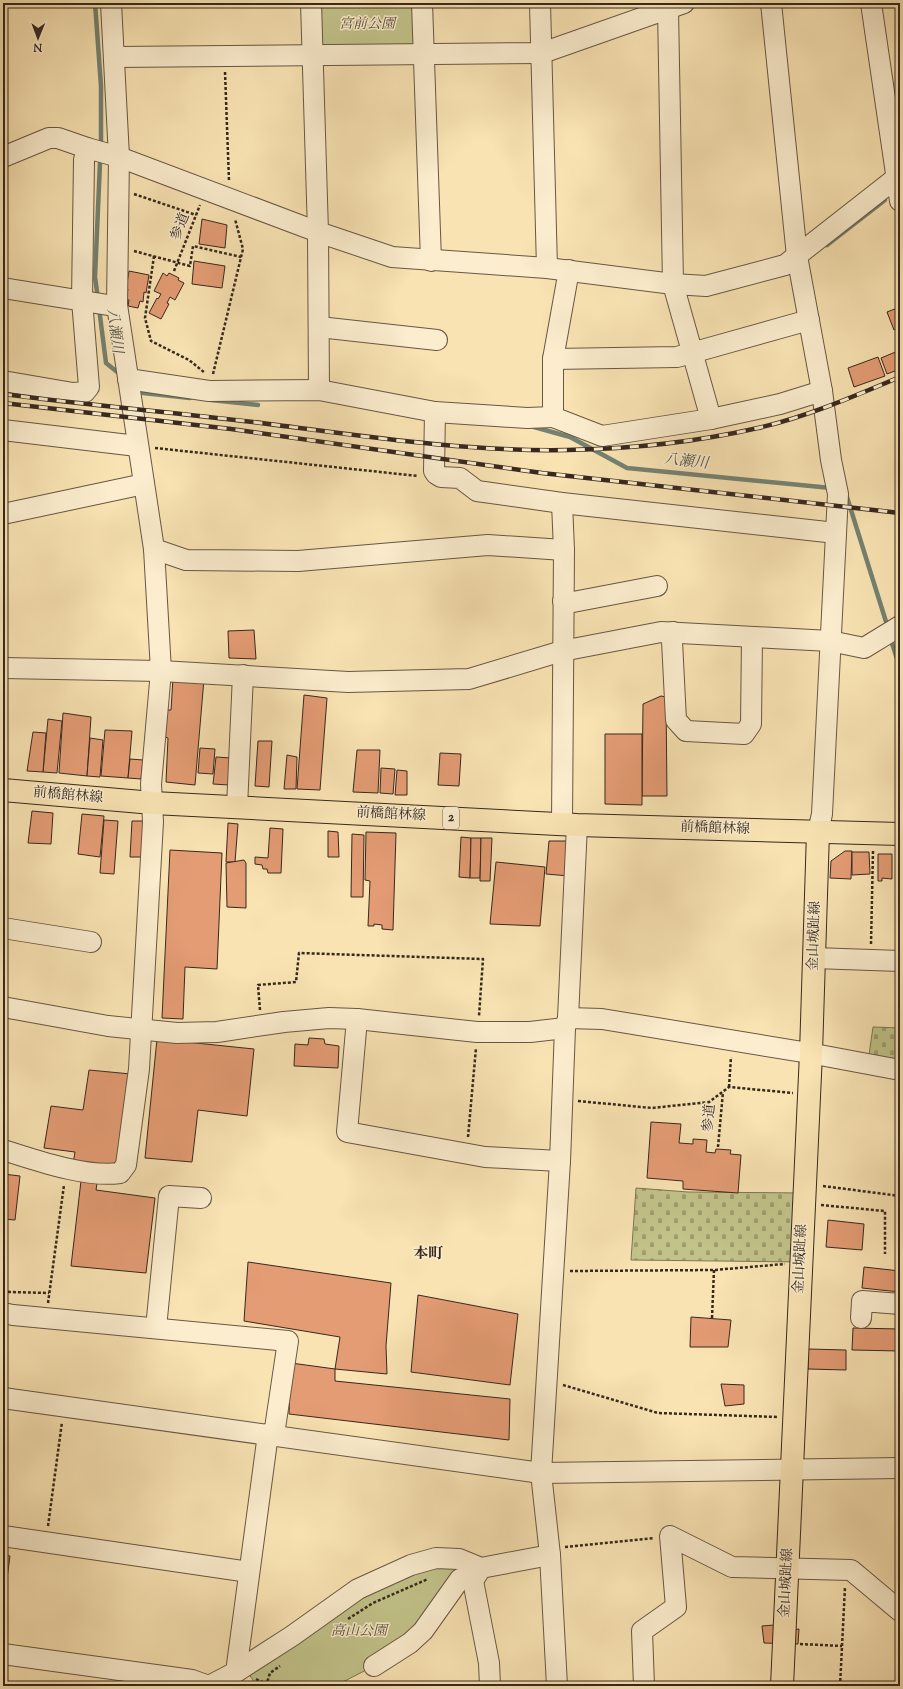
<svg xmlns="http://www.w3.org/2000/svg" width="903" height="1689" font-family="'Sorts Mill Goudy','Noto Serif JP',serif">
  <style>
    .green { fill: #c2c38a; stroke: #7c7654 }
    .cemetery { fill: url(#cemetery-stones); stroke: #7c7654 }
    .lines { fill: none; stroke-linecap: round; stroke-linejoin: round }
    .stream { stroke: #748272; stroke-width: 4.5 }
    .building { fill: #e49c74; stroke: #36281f }
    .minor-casing { stroke: #675744; stroke-width: 22 }
    .major-casing { stroke: #36281f; stroke-width: 24 }
    .path { stroke: #36281f; stroke-width: 2.5; stroke-dasharray: 3 2; stroke-linecap: butt }
    .minor { stroke: #fbedce; stroke-width: 20 }
    .major { stroke: #f9e3b3; stroke-width: 22 }
    .rail-casing { stroke: #36281f; stroke-width: 4.5 }
    .rail { stroke: #fbedce; stroke-width: 3; stroke-dasharray: 9; stroke-linecap: butt }
    .labels { text-anchor: middle; dominant-baseline: central; stroke-width: 3; stroke-linejoin: round; paint-order: stroke }
    .shield { fill: #fbedce; stroke: #716354; stroke-width: 1 }
    .shield-label { font-size: 13px; font-weight: bold; fill: #36281f }
    .park-label { font-size: 14px; font-style: italic; fill: #594f3a; stroke: #fbedce }
    .street-label { font-size: 14px; fill: #36281f; stroke: #fbedce }
    .water-label { font-size: 15px; font-style: italic; fill: #555548; stroke: #fbedce }
    .neighbourhood-label { font-size: 15px; font-weight: bold; fill: #36281f; stroke: #fbedce }
  </style>
  <defs>
    <pattern id="cemetery-stones" width="16" height="16" patternUnits="userSpaceOnUse"><rect width="16" height="16" fill="#c2c38a"/><path d="M2 7V4a2 2 0 0 1 4 0v3zM10 15v-3a2 2 0 0 1 4 0v3z" fill="#9e9e70"/></pattern>
  </defs>
  <rect width="100%" height="100%" fill="#f9e3b3"/>
  <filter id="stains"><feTurbulence type="fractalNoise" baseFrequency=".005" numOctaves="4"/><feColorMatrix values="0 0 0 0 .2 0 0 0 0 .09 0 0 0 0 .02 0 0 0 .5 -.17"/></filter>
  <radialGradient id="worn" r=".72"><stop offset=".6" stop-color="#630" stop-opacity="0"/><stop offset="1" stop-color="#630" stop-opacity=".3"/></radialGradient>
  <g class="green">
    <path d="M319,3H415V43L412,46H325L321,43Z"/>
    <path d="M411,1565L481,1568L452,1589L374,1666L335,1686H257L244,1667Z"/>
  </g>
  <g class="cemetery">
    <path d="M873,1027L900,1028V1062L869,1055Z"/>
    <path d="M636,1188L688,1192L805,1193L801,1262L631,1260Z"/>
  </g>
  <g class="lines">
    <g class="stream">
      <path d="M95,3L101,86V147"/>
      <path d="M827,245L885,200"/>
      <path d="M98,299L95,277L100,163"/>
      <path d="M99,308L106,363L121,375"/>
      <path d="M136,387L143,393L190,398"/>
      <path d="M211,400L258,405"/>
      <path d="M534,427L570,437L627,468L831,488"/>
      <path d="M846,494L888,628"/>
      <path d="M890,637L900,668"/>
    </g>
  </g>
  <g class="building">
    <path d="M202,219L227,225L225,248L199,244Z"/>
    <path d="M194,261L225,266L222,288L192,284Z"/>
    <path d="M129,271L149,275L146,293L144,292L143,302L140,301L138,308L128,306L129,300L126,299L128,289H126Z"/>
    <path d="M163,273L167,276L169,273L179,278L178,280L184,283L175,300L170,297L167,303L169,304L161,319L149,313L157,298L158,299L161,294L154,291Z"/>
    <path d="M900,307V328L894,330L887,312Z"/>
    <path d="M898,351L900,356V369L887,374L881,358Z"/>
    <path d="M878,357L885,376L854,387L848,368Z"/>
    <path d="M254,630L256,659L229,658L228,631Z"/>
    <path d="M173,678L204,679L195,785L166,782L168,738L162,736L164,710H171Z"/>
    <path d="M304,695L327,698L320,790L297,789Z"/>
    <path d="M661,696L666,697L667,796H642L643,704Z"/>
    <path d="M63,713L91,717L87,776L59,773Z"/>
    <path d="M48,719L62,721L57,773L43,772Z"/>
    <path d="M105,730L132,731L128,778L101,776Z"/>
    <path d="M33,732L46,733L43,772L27,771Z"/>
    <path d="M605,734H642V805L605,804Z"/>
    <path d="M90,738L103,740L100,777L87,776Z"/>
    <path d="M258,741H272L269,787L255,786Z"/>
    <path d="M200,748L215,749L213,774L198,773Z"/>
    <path d="M357,750H380L378,793L353,792Z"/>
    <path d="M440,753L461,754L459,786L438,785Z"/>
    <path d="M287,755L297,757L296,789H284Z"/>
    <path d="M216,757L231,758L229,785L213,784Z"/>
    <path d="M130,759L143,760L141,779L128,778Z"/>
    <path d="M381,768L395,769L393,794L380,793Z"/>
    <path d="M397,770L407,771V795H395Z"/>
    <path d="M32,811L53,813L51,844L28,843Z"/>
    <path d="M82,814L104,816L100,857L78,854Z"/>
    <path d="M104,820L118,821L114,874L100,873Z"/>
    <path d="M132,821H144L143,857H130Z"/>
    <path d="M228,823L238,824L235,862H226Z"/>
    <path d="M270,828L283,829L281,873H268L267,869H263L262,865L255,864V857L268,858Z"/>
    <path d="M328,831L338,832L339,857H328Z"/>
    <path d="M366,832L396,833L393,930L382,929V925L374,924V926H368L370,881L365,880Z"/>
    <path d="M352,834L364,835L363,897H351Z"/>
    <path d="M461,837L471,838L470,878L459,877Z"/>
    <path d="M471,838H481L480,878H470Z"/>
    <path d="M481,838H492L490,881H480Z"/>
    <path d="M549,841H572L569,876L546,874Z"/>
    <path d="M170,850L222,853L217,969L185,967L183,1019L162,1018Z"/>
    <path d="M845,851H852L851,879L830,878L831,861Z"/>
    <path d="M852,852H869L870,874L852,875Z"/>
    <path d="M878,854H892V879L882,878V881H878Z"/>
    <path d="M244,860L246,863V908L227,907L226,863Z"/>
    <path d="M496,862L545,867L540,926L490,924Z"/>
    <path d="M309,1038L324,1039L325,1044L339,1046L338,1068L294,1066L295,1044L308,1045Z"/>
    <path d="M157,1039L254,1049L247,1116L198,1110L192,1162L145,1158Z"/>
    <path d="M89,1070L131,1074L120,1158L108,1168L73,1164L75,1152L44,1148L51,1106L83,1110Z"/>
    <path d="M651,1122L681,1124L679,1143L693,1144V1139L707,1140L706,1152L715,1153L716,1149L731,1150L730,1154L741,1155L738,1193L683,1189V1181L647,1178Z"/>
    <path d="M3,1174L20,1176L15,1220L3,1219Z"/>
    <path d="M81,1181L97,1183L96,1190L155,1198L146,1273L71,1266Z"/>
    <path d="M828,1220L864,1224L862,1250L826,1247Z"/>
    <path d="M248,1262L391,1283L386,1346L387,1374L335,1369L340,1337L244,1321Z"/>
    <path d="M864,1267L900,1271V1292L862,1288Z"/>
    <path d="M418,1295L518,1314L510,1385L411,1372Z"/>
    <path d="M691,1317L731,1320L728,1347H690Z"/>
    <path d="M853,1328L900,1329V1351L852,1350Z"/>
    <path d="M808,1349L846,1350V1370L808,1369Z"/>
    <path d="M291,1363L335,1369V1381L510,1399L509,1440L289,1414Z"/>
    <path d="M721,1384L744,1385V1404L725,1406Z"/>
    <path d="M3,1555L10,1556L6,1586H3Z"/>
    <path d="M774,1625L791,1630L799,1629L798,1644L764,1643L762,1626Z"/>
  </g>
  <g class="lines">
    <defs>
      <g id="minor">
        <path d="M311,3L318,232L319,390"/>
        <path d="M422,3L431,261"/>
        <path d="M540,3L547,268"/>
        <path d="M771,3L797,256L822,391L831,460L838,494L822,814L818,832"/>
        <path d="M871,3L900,201"/>
        <path d="M668,9L673,284L711,419"/>
        <path d="M115,57L542,53L684,3"/>
        <path d="M3,157L49,138H58L87,148L119,157L318,232L392,257L547,268L673,284L706,286L785,265L900,175"/>
        <path d="M569,270L553,359V417L602,436L711,419L780,404L822,391"/>
        <path d="M3,288L108,305H117"/>
        <path d="M319,327L437,340"/>
        <path d="M553,359L677,357L809,320"/>
        <path d="M128,379L209,391L319,390L435,412L527,418L553,417"/>
        <path d="M3,381L73,393L85,392L89,387L82,300L84,160L87,148"/>
        <path d="M435,412L434,471L436,474L441,477L460,478L477,491L562,503L836,533"/>
        <path d="M3,430L137,446"/>
        <path d="M3,514L144,484"/>
        <path d="M154,549L186,560L298,561L488,545L564,550"/>
        <path d="M563,601L573,602L657,586"/>
        <path d="M673,632L672,641L676,720L686,731L744,734L751,724L752,637"/>
        <path d="M3,668L161,671L348,682L469,679L562,651L661,632L830,641L864,648L900,626"/>
        <path d="M237,807L243,675"/>
        <path d="M562,824L564,550L562,503"/>
        <path d="M3,928L91,942"/>
        <path d="M814,958L900,961"/>
        <path d="M3,1007L108,1026L177,1033L217,1032L284,1022L329,1018L357,1019L477,1032H530L565,1028"/>
        <path d="M568,1018L602,1019L809,1053L900,1070"/>
        <path d="M357,1019L347,1132L485,1157L560,1161"/>
        <path d="M3,1150C36,1160 85,1178 120,1173L126,1165L139,1069L153,822L151,784L161,671L154,549L117,305L119,157L111,3"/>
        <path d="M3,1313L13,1315L288,1341L274,1435"/>
        <path d="M861,1318L862,1301L900,1304"/>
        <path d="M156,1328L169,1196L201,1198"/>
        <path d="M3,1398L541,1473L900,1468"/>
        <path d="M3,1536L249,1572"/>
        <path d="M481,1568L473,1581L489,1663L490,1686"/>
        <path d="M3,1654L192,1680L209,1686"/>
        <path d="M374,1666L410,1643L423,1631L460,1579L481,1568"/>
        <path d="M236,1672L268,1434"/>
        <path d="M209,1686L236,1672L292,1636L358,1589L411,1565L436,1558L459,1559L481,1568L550,1555"/>
        <path d="M557,1686L550,1555L541,1473L560,1161L565,1028L568,1018L577,825"/>
        <path d="M644,1686L642,1631L676,1607L670,1536L732,1567L851,1570L900,1611"/>
      </g>
      <g id="major">
        <path d="M3,790L153,803L577,825L900,834"/>
        <path d="M782,1686L811,1053L818,832"/>
      </g>
    </defs>
    <use href="#minor" class="minor-casing"/>
    <use href="#major" class="major-casing"/>
    <g class="path">
      <path d="M225,72L229,181"/>
      <path d="M134,194L196,215"/>
      <path d="M134,251L190,266L193,246L241,257"/>
      <path d="M154,256L145,318L151,341L189,360L205,373"/>
      <path d="M174,271L200,205"/>
      <path d="M213,374L243,249L235,219"/>
      <path d="M155,448L418,476"/>
      <path d="M871,944L873,851"/>
      <path d="M260,1010L258,985L296,982L299,953L483,959L479,1016"/>
      <path d="M729,1087L731,1057"/>
      <path d="M578,1101L652,1108L709,1102L729,1087L793,1093"/>
      <path d="M468,1137L476,1048"/>
      <path d="M718,1147L723,1092"/>
      <path d="M823,1186L900,1196"/>
      <path d="M821,1205L885,1211V1254"/>
      <path d="M570,1271L714,1270L785,1264"/>
      <path d="M3,1291L10,1292L49,1293"/>
      <path d="M48,1303L64,1185"/>
      <path d="M712,1318L714,1270"/>
      <path d="M563,1385L658,1413L778,1417"/>
      <path d="M48,1526L62,1422"/>
      <path d="M565,1547L654,1538"/>
      <path d="M348,1619L373,1603L428,1579"/>
      <path d="M800,1644L842,1646"/>
      <path d="M256,1679L266,1684"/>
      <path d="M266,1686L270,1673L280,1666"/>
      <path d="M840,1686L845,1587"/>
    </g>
    <use href="#minor" class="minor"/>
    <use href="#major" class="major"/>
    <defs>
      <g id="rail">
        <path d="M3,394C86,405 170,412 253,422C357,435 462,452 567,450C631,449 696,442 758,428C806,417 855,396 900,377"/>
        <path d="M3,403L231,429L542,473L900,513"/>
      </g>
    </defs>
    <use href="#rail" class="rail-casing"/>
    <use href="#rail" class="rail"/>
  </g>
  <g class="labels">
    <rect class="shield" x="443" y="807" width="16" height="22" rx="3"/>
    <g class="shield-label">
      <text x="451" y="818">2</text>
    </g>
    <g class="park-label">
      <text x="367" y="25">宮前公園</text>
      <text x="359" y="1632">高山公園</text>
    </g>
    <g class="street-label">
      <text transform="translate(181 227) rotate(-68)">参道</text>
      <text transform="translate(68 796) rotate(5)">前橋館林線</text>
      <text transform="translate(391 815) rotate(3)">前橋館林線</text>
      <text transform="translate(715 829) rotate(2)">前橋館林線</text>
      <text transform="translate(815 936) rotate(-88)">金山城趾線</text>
      <text transform="translate(710 1118) rotate(-85)">参道</text>
      <text transform="translate(801 1259) rotate(-87)">金山城趾線</text>
      <text transform="translate(787 1583) rotate(-87)">金山城趾線</text>
    </g>
    <g class="water-label">
      <text transform="translate(114 331) rotate(83)">八瀬川</text>
      <text transform="translate(686 462) rotate(6)">八瀬川</text>
    </g>
    <g class="neighbourhood-label">
      <text x="428" y="1254">本町</text>
    </g>
  </g>
  <rect width="903" height="1689" fill="none" stroke="#f9e3b3" stroke-width="16"/>
  <rect x="4" y="4" width="895" height="1681" fill="none" stroke="#36281f" stroke-width="2"/>
  <rect x="8" y="8" width="887" height="1673" fill="none" stroke="#36281f"/>
  <g transform="translate(38 38) rotate(181)" stroke="#fbedce" stroke-width="3" paint-order="stroke">
  <path d="M0-3L7 15L0 10L-7 15Z" fill="#36281f"/>
  <text y="-6" font-size="11" font-weight="bold" text-anchor="middle" fill="#36281f">N</text>
  </g>
  <rect width="100%" height="100%" filter="url(#stains)"/>
  <rect width="100%" height="100%" fill="url(#worn)"/>
</svg>
